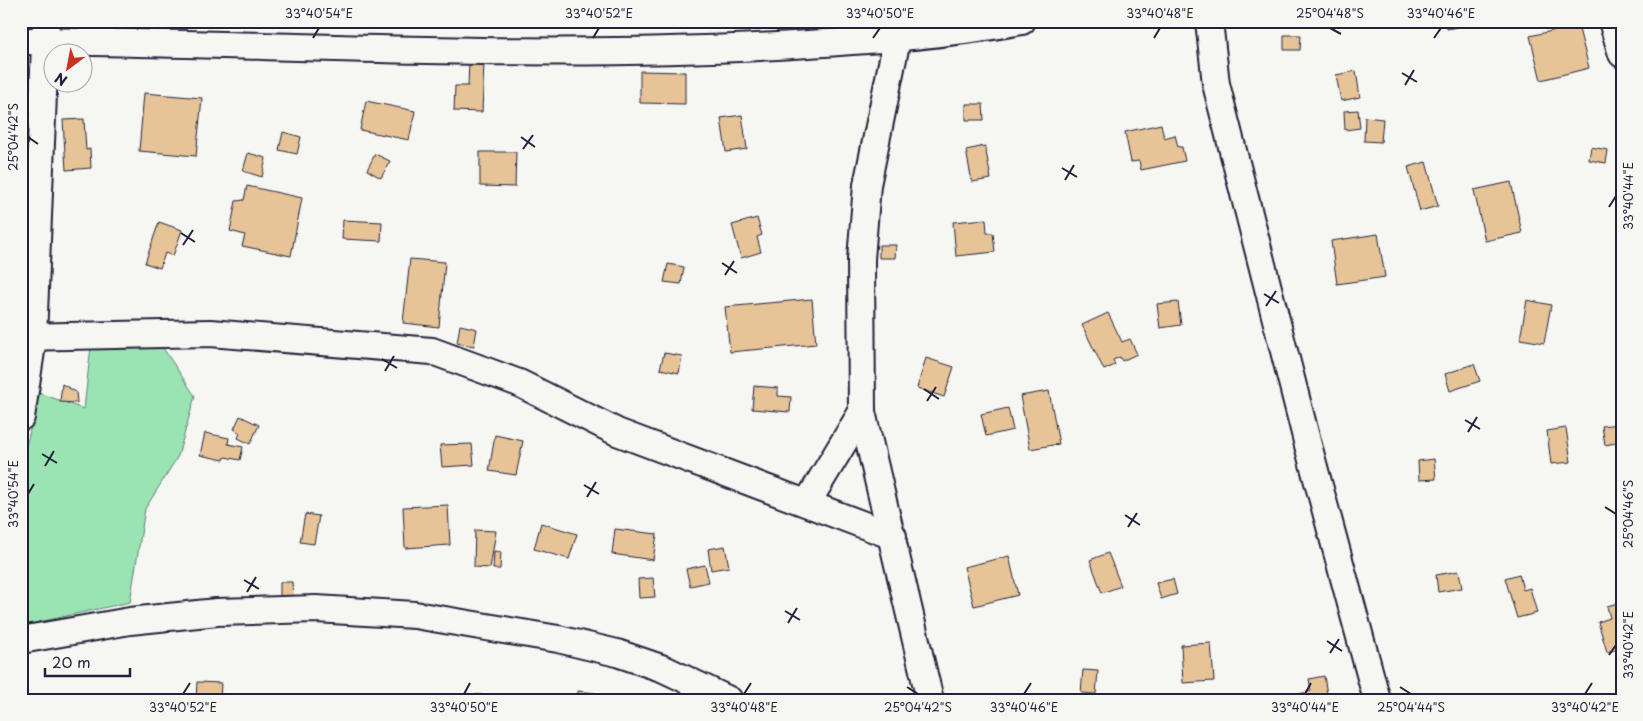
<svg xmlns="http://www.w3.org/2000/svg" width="1643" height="721" font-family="'Playpen Sans',sans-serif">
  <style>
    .green { fill: #9ae3b3; stroke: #5e8277 }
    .building { fill: #e7c498; stroke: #22223b }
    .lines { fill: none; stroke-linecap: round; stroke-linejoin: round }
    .street-casing { stroke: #22223b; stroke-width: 30 }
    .street { stroke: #f6f6f2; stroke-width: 26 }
    .ticks { fill: none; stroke: #22223b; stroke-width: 2 }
    .neatline { fill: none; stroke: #22223b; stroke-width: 2 }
    .ticks-label { font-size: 12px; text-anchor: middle; fill: #22223b }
  </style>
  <rect width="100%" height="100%" fill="#f6f6f2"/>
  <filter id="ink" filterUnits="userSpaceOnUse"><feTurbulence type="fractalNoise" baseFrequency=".02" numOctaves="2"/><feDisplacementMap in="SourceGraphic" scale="10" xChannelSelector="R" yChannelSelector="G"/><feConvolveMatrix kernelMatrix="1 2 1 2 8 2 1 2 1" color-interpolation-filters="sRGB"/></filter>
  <g filter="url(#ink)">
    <path class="green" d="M159,342L195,396L178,456L145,509L130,602L21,626V467L39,393L84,409L91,346Z"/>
    <g class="building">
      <path d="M1446,21H1468V25L1447,29Z"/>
      <path d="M1578,25L1589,68L1541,80L1530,36Z"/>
      <path d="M1284,35H1301L1300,50H1284Z"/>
      <path d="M469,62L484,63L482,112L454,111L455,86H468Z"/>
      <path d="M640,71L685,72V104L640,103Z"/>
      <path d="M1356,71L1360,97L1341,101L1336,75Z"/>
      <path d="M144,93L202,98L196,156L139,151Z"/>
      <path d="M366,101L415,111L409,140L360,130Z"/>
      <path d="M966,104H983L984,120H966Z"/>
      <path d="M1358,110L1360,128L1345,130L1344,111Z"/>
      <path d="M742,115L747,149L726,152L721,118Z"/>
      <path d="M1365,117L1383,119L1381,142L1364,141Z"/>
      <path d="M84,119L86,150L90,149L91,168L66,170L63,120Z"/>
      <path d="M1161,124L1164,138L1175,135L1178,147H1182L1185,161L1141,170L1139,161L1131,162L1125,132Z"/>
      <path d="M283,132L301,137L297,154L279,150Z"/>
      <path d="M985,146L991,179L972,182L966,150Z"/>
      <path d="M1591,147L1608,150L1606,163L1589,160Z"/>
      <path d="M480,152H516L515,187L480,186Z"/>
      <path d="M248,153L266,158L262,177L243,171Z"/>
      <path d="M375,154L390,161L381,178L367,170Z"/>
      <path d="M1426,162L1438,206L1420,211L1408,167Z"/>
      <path d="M1511,182L1522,233L1485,241L1474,190Z"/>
      <path d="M247,186L302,198L291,256L242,246L245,235L230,231L236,201L244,200Z"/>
      <path d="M757,218L762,235L757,237L761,252L741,258L732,225Z"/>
      <path d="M986,219L987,233H993L995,252L956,256L953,222Z"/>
      <path d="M343,220L382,222L381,241L342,239Z"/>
      <path d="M159,222L182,230L173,256L165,253L160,268L145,263Z"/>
      <path d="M1378,234L1385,277L1337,284L1331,241Z"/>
      <path d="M879,245H896L895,258H879Z"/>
      <path d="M410,259L445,262L439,327L403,323Z"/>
      <path d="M668,264L684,267L681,284L664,282Z"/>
      <path d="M812,299L816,344L730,352L725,307Z"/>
      <path d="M1527,300L1551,305L1544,343L1520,339Z"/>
      <path d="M1178,302L1181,325L1160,328L1157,304Z"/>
      <path d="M1108,313L1122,342L1130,339L1137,354L1122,361L1120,357L1113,360L1115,365L1104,370L1082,325Z"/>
      <path d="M460,325L477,329L474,346L457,343Z"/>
      <path d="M664,353L682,356L679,373L660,369Z"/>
      <path d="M926,358L954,367L944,397L917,388Z"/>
      <path d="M1474,364L1480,381L1450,391L1445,374Z"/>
      <path d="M62,384L76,392L77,403L60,402Z"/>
      <path d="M754,386L778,388V396L791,397L790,412L752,409Z"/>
      <path d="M1049,391L1059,444L1030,449L1020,396Z"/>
      <path d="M1008,408L1013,430L986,436L981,414Z"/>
      <path d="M240,416L259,425L250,444L238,438L240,433L234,429Z"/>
      <path d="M1618,424L1621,442L1605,445L1602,426Z"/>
      <path d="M1566,428L1571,462L1551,464L1547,431Z"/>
      <path d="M205,433L229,438L228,444L243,447L240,460L225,457L224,460L200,455Z"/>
      <path d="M495,435L523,441L516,475L489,471Z"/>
      <path d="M472,444L474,465L442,467L440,445Z"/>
      <path d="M1434,459L1436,479L1419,480L1418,461Z"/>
      <path d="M448,505L450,545L405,548L403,507Z"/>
      <path d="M305,514L319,516L314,544L300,542Z"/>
      <path d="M541,523L577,534L569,559L534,549Z"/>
      <path d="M615,529L657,534L653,560L612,554Z"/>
      <path d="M475,530L496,531L490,568L474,567Z"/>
      <path d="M725,546L729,567L711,570L708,549Z"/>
      <path d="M494,551L501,552L500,569H493Z"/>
      <path d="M1108,553L1121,586L1102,593L1090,560Z"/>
      <path d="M1009,556L1018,595L974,606L964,567Z"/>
      <path d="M705,565L709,582L690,586L686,569Z"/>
      <path d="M1459,571L1462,588L1438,592L1436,575Z"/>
      <path d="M1519,574L1523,590L1530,588L1537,613L1517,618L1505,578Z"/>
      <path d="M653,578L655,597L639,598L638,579Z"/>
      <path d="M1173,579L1177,594L1161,599L1156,583Z"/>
      <path d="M280,582H292L293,598L280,599Z"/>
      <path d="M1622,602V648L1607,652L1598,622L1610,618L1607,606Z"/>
      <path d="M1211,643L1214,681L1183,683L1181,645Z"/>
      <path d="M1083,670L1098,671L1096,694L1081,693Z"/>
      <path d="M1324,676L1328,700H1300L1299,694L1311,691L1309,679Z"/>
      <path d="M197,682L221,683L220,700H196Z"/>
      <path d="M578,691L595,693L594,700H577Z"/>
      <path d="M467,694L482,695L481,700H467Z"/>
    </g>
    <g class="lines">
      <defs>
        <g id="street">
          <path d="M1209,21L1216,84L1308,445L1377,700"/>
          <path d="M1612,21L1622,54"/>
          <path d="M898,22L897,39L867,185L861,259L862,412L930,700"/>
          <path d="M21,41C273,43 525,60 777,46C859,41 941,36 1022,21"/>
          <path d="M21,337L210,333L432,351L519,383L617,432L893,536"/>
          <path d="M21,417L33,338L46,21"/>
          <path d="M807,503L862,412"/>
          <path d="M21,640L130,621L217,612L316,609L415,615L558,639L617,653L664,669L729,700"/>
        </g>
      </defs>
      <use href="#street" class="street-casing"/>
      <use href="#street" class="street"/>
    </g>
  </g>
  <path class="ticks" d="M1330,28L1341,34M313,38L319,28M593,38L599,28M873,38L880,28M1154,38L1160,28M1434,38L1441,28M1402,73L1417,82M1405,85L1414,70M28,137L38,144M521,137L535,147M523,149L533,135M1062,168L1077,177M1065,180L1074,165M1609,207L1616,196M181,233L195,242M183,245L193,230M722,263L737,273M725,275L734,261M1264,294L1279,303M1266,306L1276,291M382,359L397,368M385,371L394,356M924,389L939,399M927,401L936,387M1465,420L1480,429M1468,432L1477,417M42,454L57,463M45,466L54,451M584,485L599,494M28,494L34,484M587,497L596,482M1605,507L1616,514M1125,515L1140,525M1128,527L1137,513M244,580L259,589M247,592L256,577M785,611L800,620M788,623L797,608M1327,641L1342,651M1330,653L1339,639M1609,655L1616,645M907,687L918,694M1400,687L1411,694M183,694L190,683M464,694L470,683M744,694L751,683M1024,694L1031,683M1305,694L1311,683M1585,694L1592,683"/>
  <rect width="1643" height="721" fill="none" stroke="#f6f6f2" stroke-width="55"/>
  <g transform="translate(68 68) rotate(212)"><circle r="24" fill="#f6f6f2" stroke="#a1a1a9"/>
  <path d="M0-4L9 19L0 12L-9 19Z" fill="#c8321e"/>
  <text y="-8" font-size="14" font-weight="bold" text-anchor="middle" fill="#22223b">N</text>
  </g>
  <path d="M45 668v8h85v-8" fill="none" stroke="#22223b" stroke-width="2.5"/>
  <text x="52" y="668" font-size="15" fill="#22223b" stroke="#f6f6f2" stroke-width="4" paint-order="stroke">20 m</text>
  <rect x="28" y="28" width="1588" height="666" class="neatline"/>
  <g class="ticks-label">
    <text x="319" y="18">33°40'54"E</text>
    <text x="599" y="18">33°40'52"E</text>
    <text x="880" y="18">33°40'50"E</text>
    <text x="1160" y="18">33°40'48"E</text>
    <text x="1330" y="18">25°04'48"S</text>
    <text x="1441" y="18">33°40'46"E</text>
    <text transform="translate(14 137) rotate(-90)" y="4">25°04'42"S</text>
    <text transform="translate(1629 196) rotate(-90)" y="4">33°40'44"E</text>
    <text transform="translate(14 494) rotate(-90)" y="4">33°40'54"E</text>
    <text transform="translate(1629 514) rotate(-90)" y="4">25°04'46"S</text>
    <text transform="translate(1629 645) rotate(-90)" y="4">33°40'42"E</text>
    <text x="183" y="712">33°40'52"E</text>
    <text x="464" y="712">33°40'50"E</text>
    <text x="744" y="712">33°40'48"E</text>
    <text x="918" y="712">25°04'42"S</text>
    <text x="1024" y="712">33°40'46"E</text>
    <text x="1305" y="712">33°40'44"E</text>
    <text x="1411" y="712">25°04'44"S</text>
    <text x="1585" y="712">33°40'42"E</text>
  </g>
</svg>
